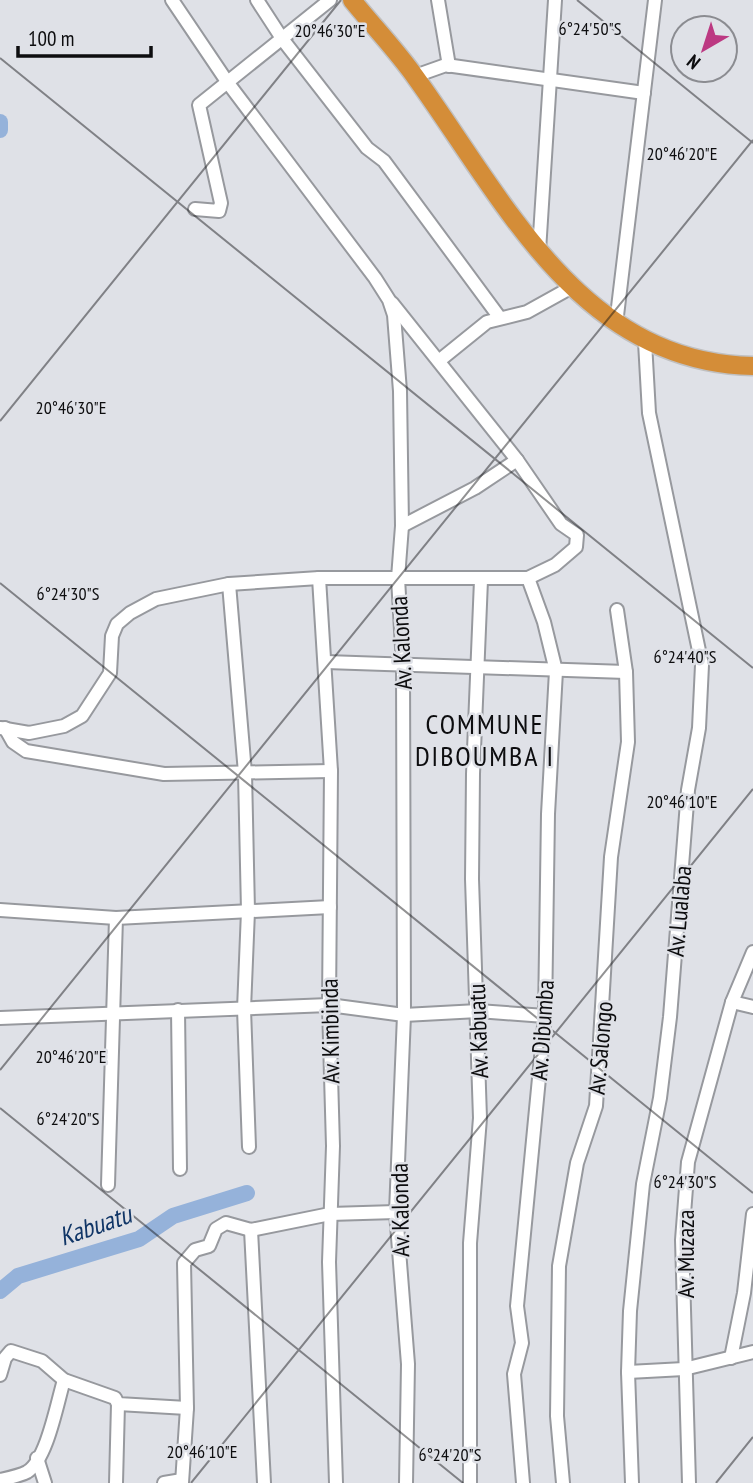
<svg xmlns="http://www.w3.org/2000/svg" width="753" height="1483" font-family="'PT Sans Narrow',sans-serif">
  <style>
    .lines { fill: none; stroke-linecap: round; stroke-linejoin: round }
    .river { stroke: #95b2da; stroke-width: 16 }
    .minor-casing { stroke: #97999e; stroke-width: 16 }
    .highway-casing { stroke: #c0c0c1; stroke-width: 21 }
    .minor { stroke: #fff; stroke-width: 12 }
    .highway { stroke: #d48d38; stroke-width: 18 }
    .ticks { fill: none; stroke: #0d0d0f; stroke-width: 2; stroke-opacity: 0.45 }
    .labels { text-anchor: middle; dominant-baseline: central; stroke-width: 5; stroke-linejoin: round; paint-order: stroke }
    .street-label { font-size: 24px; fill: #0d0d0f; stroke: #dfe1e7 }
    .water-label { font-size: 26px; font-style: italic; fill: #113667; stroke: #dfe1e7 }
    .quarter-label { font-size: 28px; letter-spacing: 2px; fill: #0d0d0f; stroke: #dfe1e7 }
    .ticks-label { font-size: 18px; text-anchor: middle; fill: #0d0d0f; stroke: #dfe1e7; stroke-width: 5; stroke-linejoin: round; paint-order: stroke }
  </style>
  <rect width="100%" height="100%" fill="#dfe1e7"/>
  <g class="lines">
    <g class="river">
      <path d="M0,122V130"/>
      <path d="M0,1291L18,1276L139,1239L173,1216L247,1193"/>
    </g>
    <defs>
      <g id="minor">
        <path d="M172,0L228,83L375,278L389,300L394,315L400,391L402,526L398,578L403,665L404,1015L396,1212L408,1364L406,1483"/>
        <path d="M257,0L283,40L367,148L384,161L500,318"/>
        <path d="M438,0L449,66"/>
        <path d="M415,76L446,65L644,93"/>
        <path d="M195,209L219,211L221,203L199,105L330,0"/>
        <path d="M539,251L555,0"/>
        <path d="M616,324L655,0"/>
        <path d="M440,360L487,322L527,312L572,287"/>
        <path d="M402,526L475,488L517,460"/>
        <path d="M319,578L331,771L329,1005L333,1146L329,1262L336,1483"/>
        <path d="M229,584L245,773L248,911L244,1009L249,1147"/>
        <path d="M326,662L626,672"/>
        <path d="M0,728L29,733L64,726L82,716L110,673L112,636L117,624L130,613L156,599L229,584L319,578H528L555,565L576,547L577,535L561,524L517,460L392,303"/>
        <path d="M5,728L13,742L26,751L164,774L331,771"/>
        <path d="M0,910L116,918L330,907"/>
        <path d="M732,1002L753,1007"/>
        <path d="M178,1010L180,1169"/>
        <path d="M0,1018L329,1005L404,1015L478,1011L545,1016"/>
        <path d="M108,1185L116,918"/>
        <path d="M251,1230L264,1483"/>
        <path d="M731,1358L744,1293L753,1214"/>
        <path d="M628,1372L684,1369L753,1352"/>
        <path d="M0,1375L5,1358L11,1351L42,1361L64,1380L115,1398L118,1404L187,1408"/>
        <path d="M37,1458L45,1483"/>
        <path d="M0,1480C9,1478 19,1476 27,1472C47,1460 57,1403 64,1380"/>
        <path d="M116,1483L118,1404"/>
        <path d="M164,1483L182,1480"/>
        <path d="M182,1483L187,1408L184,1263L195,1250L209,1246L216,1229L226,1223L251,1230L330,1214L396,1212"/>
        <path d="M470,1483V1243L480,1118L472,879L473,774L481,580"/>
        <path d="M523,1483L514,1374L522,1343L517,1306L545,1016L548,814L556,671L544,622L528,578"/>
        <path d="M563,1483L557,1416L559,1266L577,1163L596,1106L611,857L628,742L626,672L617,610"/>
        <path d="M632,1483L628,1372L630,1311L643,1184L660,1098L670,1017L688,790L699,728L702,665L649,413L645,342"/>
        <path d="M689,1483L682,1240L688,1162L732,1002L753,952"/>
      </g>
      <path id="highway" d="M352,0C373,26 397,51 416,78C504,200 581,363 753,366"/>
    </defs>
    <use href="#minor" class="minor-casing"/>
    <use href="#highway" class="highway-casing"/>
    <use href="#minor" class="minor"/>
    <use href="#highway" class="highway"/>
  </g>
  <path class="ticks" d="M577,0L753,143M0,58L753,668M0,421L341,0M0,583L753,1193M0,1070L753,140M0,1108L463,1483M191,1483L753,789M716,1483L753,1437"/>
  <g class="labels">
    <g class="street-label">
      <text transform="translate(401 643) rotate(-93)">Av. Kalonda</text>
      <text transform="translate(679 911) rotate(-85)">Av. Lualaba</text>
      <text transform="translate(542 1030) rotate(-86)">Av. Dibumba</text>
      <text transform="translate(330 1031) rotate(-91)">Av. Kimbinda</text>
      <text transform="translate(478 1031) rotate(-92)">Av. Kabuatu</text>
      <text transform="translate(600 1048) rotate(-85)">Av. Salongo</text>
      <text transform="translate(400 1210) rotate(-91)">Av. Kalonda</text>
      <text transform="translate(685 1254) rotate(-90)">Av. Muzaza</text>
    </g>
    <g class="water-label">
      <text transform="translate(95 1225) rotate(-19)">Kabuatu</text>
    </g>
    <g class="quarter-label">
      <text x="485" y="723">COMMUNE<tspan x="485" dy="32">DIBOUMBA I</tspan></text>
    </g>
  </g>
  <g class="ticks-label">
    <text x="590" y="35">6°24'50"S</text>
    <text x="330" y="37">20°46'30"E</text>
    <text x="682" y="160">20°46'20"E</text>
    <text x="71" y="414">20°46'30"E</text>
    <text x="68" y="600">6°24'30"S</text>
    <text x="685" y="663">6°24'40"S</text>
    <text x="682" y="808">20°46'10"E</text>
    <text x="71" y="1063">20°46'20"E</text>
    <text x="68" y="1125">6°24'20"S</text>
    <text x="685" y="1188">6°24'30"S</text>
    <text x="202" y="1458">20°46'10"E</text>
    <text x="450" y="1461">6°24'20"S</text>
  </g>
  <g transform="translate(704 49) rotate(219)"><circle r="33" fill="#dfe1e7" stroke="#8b8c91" stroke-width="2"/>
  <path d="M0-5L12 26L0 18L-12 26Z" fill="#bc3982"/>
  <text y="-10" font-size="19" font-weight="bold" text-anchor="middle" fill="#0d0d0f">N</text>
  </g>
  <path d="M18 46v10h133v-10" fill="none" stroke="#0d0d0f" stroke-width="3.5"/>
  <text x="28" y="46" font-size="21" fill="#0d0d0f" stroke="#dfe1e7" stroke-width="5" paint-order="stroke">100 m</text>
</svg>
